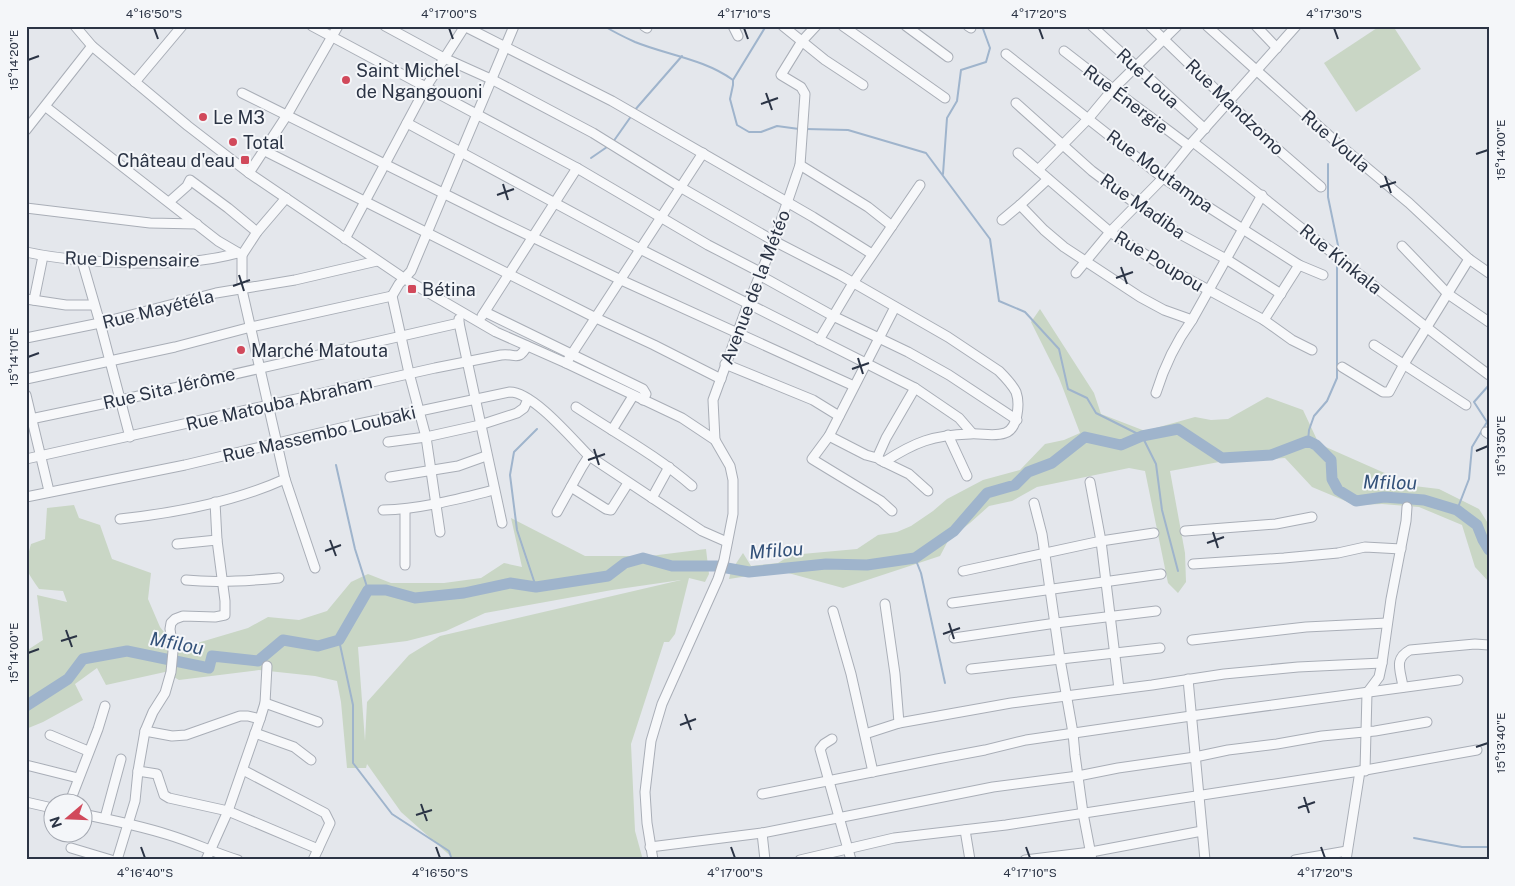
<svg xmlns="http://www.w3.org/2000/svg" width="1515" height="886" font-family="'Public Sans',sans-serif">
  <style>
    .green { fill: #c9d6c5; fill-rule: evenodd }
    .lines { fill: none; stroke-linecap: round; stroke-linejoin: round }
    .stream { stroke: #9fb4cc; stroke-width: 2 }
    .river { stroke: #9fb4cc; stroke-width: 11 }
    .minor-casing { stroke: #a9aeb7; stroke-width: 11 }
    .minor { stroke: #f7f8fa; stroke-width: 9 }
    .ticks { fill: none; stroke: #2b3445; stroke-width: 2 }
    .poi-dot { fill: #d1495b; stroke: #f4f6f9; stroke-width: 2 }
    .labels { text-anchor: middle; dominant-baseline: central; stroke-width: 4; stroke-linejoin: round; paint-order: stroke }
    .poi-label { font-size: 18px; fill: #2b3445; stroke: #f4f6f9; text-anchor: start }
    .street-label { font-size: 18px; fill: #2b3445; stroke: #f4f6f9 }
    .water-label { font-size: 19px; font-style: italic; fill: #34527a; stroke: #f4f6f9 }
    .neatline { fill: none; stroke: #2b3445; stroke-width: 2 }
    .ticks-label { font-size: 12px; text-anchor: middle; fill: #2b3445 }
  </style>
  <rect width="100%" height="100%" fill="#e4e7ec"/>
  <g class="green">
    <path d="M1380,26H1393L1421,69L1356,112L1324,63Z"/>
    <path d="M1040,309L1094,393L1101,414L1145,431L1195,417L1211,420L1228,419L1267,397L1303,410L1319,444L1414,486L1439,489L1479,509L1489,525V582L1475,567L1462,525L1419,507L1382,504L1355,505L1312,487L1285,458L1219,462L1170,471L1185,553L1186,582L1178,593L1168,583L1145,471L1129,468L1037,487L1012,501L989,506L970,523L949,539L940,556L843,588L781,571L729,579L731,571L743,553L751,566L778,563L791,555L857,549L878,535L897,532L911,526L933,511L947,499L983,480L1020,470L1045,444L1064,440L1080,433L1059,378L1031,322Z"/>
    <path d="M74,505L79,518L100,525L112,559L151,573L148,599L160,627L177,649L248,628L268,617L299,620L327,611L351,582L368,574L391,583H444L481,578L504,563L522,567L511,518L585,556H650L706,549L709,574L705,582L689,578L675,634L669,642H664L631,744L635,831L643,860H455L401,812L367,764L366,768H347L341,702L337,681L315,676L259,670L179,680L165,672L106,685L97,668L75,684L83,700L43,722L26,729V651L43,640L37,595L67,602L63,591L39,589C25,569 24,569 31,544L45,539L47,508ZM681,580L440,636L409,655L367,702L365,741L358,647L407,641L446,631L485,613L612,590Z"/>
  </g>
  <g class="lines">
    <g class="stream">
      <path d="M604,26C614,32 624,37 635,42C667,55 704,59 733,80V85L730,99L737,125L749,132H761L777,126L799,129"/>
      <path d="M733,80L766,26"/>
      <path d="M634,111L682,56"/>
      <path d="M806,129L848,130L926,153L990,239L999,301L1025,312L1059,349L1068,389L1087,398L1096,413L1142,436L1156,464L1162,510L1178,571"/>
      <path d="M613,142L632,115"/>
      <path d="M591,158L607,147"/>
      <path d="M1328,164V197L1340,255"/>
      <path d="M943,174L947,118L957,101L961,70L986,62L990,48L982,26"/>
      <path d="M1308,441L1309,430L1314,416L1327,401L1337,378V264"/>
      <path d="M336,465L355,549L368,590"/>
      <path d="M1457,510L1469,479L1472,447L1487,422L1474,402L1489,385"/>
      <path d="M915,558L921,573L945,683"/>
      <path d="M536,587L517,530L510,475L514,452L537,429"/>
      <path d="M339,640L353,705V763L392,814L449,851L452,860"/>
      <path d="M1414,838L1462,847H1489"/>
    </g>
    <path class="river" d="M26,706L68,679L83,659L127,651L209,668L212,656L258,661L283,640L318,646L339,640L368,590H386L415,598L464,593L510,583L536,587L608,576L625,563L643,558L672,566H716L749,572L826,564L867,565L915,558L954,531L987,493L1015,485L1028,472L1052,463L1085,437L1121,445L1142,436L1178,429L1222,458L1271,455L1308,441L1316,445L1331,460L1332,479L1338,490L1356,501L1384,497L1424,500L1457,510L1477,525L1483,540L1489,550"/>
    <defs>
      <g id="minor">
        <path d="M75,26L92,46L188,126L249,173L405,279L496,332L566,363L682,418L715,440L730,466L733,480V514L724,560L718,579L662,704L651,741L645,792L647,823L653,860"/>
        <path d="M312,26L577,168L708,245L762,273"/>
        <path d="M385,26L444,58L493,80L593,133L680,187L774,241L840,275L948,337L999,371C1005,377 1012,384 1016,392C1020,403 1018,429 1005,433C994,437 981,433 970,434C933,435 915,442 884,462"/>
        <path d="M464,26L612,101L813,217L872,254"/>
        <path d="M644,26L647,28"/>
        <path d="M733,26L738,36"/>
        <path d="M783,26L825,60L863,85"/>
        <path d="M843,26L945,98"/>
        <path d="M906,26L948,57"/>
        <path d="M968,26L971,28"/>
        <path d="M1092,26L1205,129"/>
        <path d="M1150,26L1275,147L1321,187"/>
        <path d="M1207,26L1342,147L1409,203L1469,259L1489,273"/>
        <path d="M1256,26L1277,48"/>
        <path d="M1064,51L1113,89L1189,146"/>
        <path d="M1006,54L1163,178L1299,265L1323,275"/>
        <path d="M135,82L182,26"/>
        <path d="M242,93L499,221L621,280L854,386"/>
        <path d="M1016,103L1092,171L1136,204L1180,234L1226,259L1281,294"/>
        <path d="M46,107L218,241L242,255"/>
        <path d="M407,123L640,249L915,388L959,418L972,433"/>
        <path d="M26,130L92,46"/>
        <path d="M1193,142C1292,219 1388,300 1489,375"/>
        <path d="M265,151L596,318L654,345L721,379"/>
        <path d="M1018,153L1110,232L1157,262L1264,320L1292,340L1312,350"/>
        <path d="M800,165L868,207L892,226"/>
        <path d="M1038,170L1088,119L1113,89L1177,26"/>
        <path d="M249,173L287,115L338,26"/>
        <path d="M286,198L257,232L242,255V290L285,479L315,568"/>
        <path d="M169,202L187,186L190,180L228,208L257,232"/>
        <path d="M1020,205L1044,230L1064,247L1140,297L1164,310L1192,320"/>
        <path d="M26,208L150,223L197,224"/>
        <path d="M1002,220L1020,205L1048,179"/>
        <path d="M345,239L426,87L465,26"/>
        <path d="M1402,246L1448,294L1489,322"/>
        <path d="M26,252C62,260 98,262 134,263C172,263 201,263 238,253"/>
        <path d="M82,261L100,323L130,437"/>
        <path d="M1076,273L1110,232L1163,178L1189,146L1296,26"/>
        <path d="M761,276L833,316L908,352L949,375L1017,420"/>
        <path d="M26,299L66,305H94"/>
        <path d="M34,300L43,256"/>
        <path d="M485,312L643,389L646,394L643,400"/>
        <path d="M482,316L577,168"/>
        <path d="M459,319V323L502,523"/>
        <path d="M1264,320L1299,265"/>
        <path d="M26,338L100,323L216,293L295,280L377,261"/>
        <path d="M819,340L853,283L920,185"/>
        <path d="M1374,345L1466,405"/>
        <path d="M566,363L703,153"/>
        <path d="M725,364L813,400L839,416"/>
        <path d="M1342,367L1383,392H1389L1404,364L1469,259"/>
        <path d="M26,379L175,347L251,327L392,296"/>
        <path d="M1156,393C1164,367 1176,342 1192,320L1262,195"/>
        <path d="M26,395L49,491"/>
        <path d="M576,407C615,433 656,455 692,486"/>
        <path d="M26,420L121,400L459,323"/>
        <path d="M612,430L633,396"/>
        <path d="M1486,432L1489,434"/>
        <path d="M948,435L967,476"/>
        <path d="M829,436L866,455L877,458L886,438L915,388"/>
        <path d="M715,440L713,400L748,304L774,241L800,165L805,94L801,87L781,75L802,41L816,26"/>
        <path d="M388,442L426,437L480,425L517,413L524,408L528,399"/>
        <path d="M26,459L435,368L501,355C516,353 518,362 527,346"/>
        <path d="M880,460L909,474L928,491"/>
        <path d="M390,477L458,466L486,456"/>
        <path d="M1090,482L1101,541L1119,689"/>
        <path d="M571,487L606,509L611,510L628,483"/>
        <path d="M26,497L185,465L349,426L510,392C533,392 573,440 589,456"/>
        <path d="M652,498L669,467"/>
        <path d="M1034,503L1042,534L1060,659L1073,733L1075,755L1083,813L1092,860"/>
        <path d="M383,510C421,509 458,499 494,490"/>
        <path d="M892,511L881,501L812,459L829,436L895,307"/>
        <path d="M557,512L582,467L589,456L702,531L727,542"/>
        <path d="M120,519C175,513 234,502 285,479"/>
        <path d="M1185,531L1276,524L1312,517"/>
        <path d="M440,532L426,437L409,373L392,296L399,284L411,271L514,26"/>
        <path d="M177,544L217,540"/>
        <path d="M1193,564L1284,558L1338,553L1365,547L1401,549"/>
        <path d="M405,565V510"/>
        <path d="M963,571L1101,541L1154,533"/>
        <path d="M186,580C216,583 248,581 279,578"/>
        <path d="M952,603L1161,574"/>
        <path d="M885,604L895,674L899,723"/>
        <path d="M833,611L851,674L873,772"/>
        <path d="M954,638L1056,623L1156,611"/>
        <path d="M1192,640L1306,627L1387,623"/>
        <path d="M971,669L1160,648"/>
        <path d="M1188,679L1205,860"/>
        <path d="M1403,687C1401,671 1393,659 1410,650L1475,644L1489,645"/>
        <path d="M265,703L318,722"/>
        <path d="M145,731L172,736L186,735L240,716H248L260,719"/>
        <path d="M255,733L294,747L311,760"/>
        <path d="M865,734L899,723L1011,703L1152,685L1224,674L1298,667L1382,663"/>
        <path d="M50,735L88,751"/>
        <path d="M832,739L824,744L820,749L851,860"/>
        <path d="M26,765L78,778"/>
        <path d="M243,770L325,813L330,823L313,860"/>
        <path d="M138,771L157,774L164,795L169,798L228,811L318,849"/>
        <path d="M1365,771L1367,693L1379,677L1382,663L1391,599L1406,521L1407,507"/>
        <path d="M762,794L937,759L985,750L1026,740L1191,716L1458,680"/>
        <path d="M26,802L52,808"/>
        <path d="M69,804L98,729L105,706"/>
        <path d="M82,814C112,820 141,826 169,835C192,842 215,853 238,860"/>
        <path d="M105,818L121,759"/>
        <path d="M965,830L970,860"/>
        <path d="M762,833L765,860"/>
        <path d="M650,847L762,833L993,787L1078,776L1118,768L1195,757L1228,750L1277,744L1322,736L1375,731L1427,722"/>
        <path d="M71,848L111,860"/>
        <path d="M117,860L135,801L138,771L145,731L153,712L165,693L171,672L173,651L170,629L171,623L175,619L183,616L215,617L225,615V601L217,540L215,502"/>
        <path d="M206,860L228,811L260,719L265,703L267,666"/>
        <path d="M800,860L894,838L1006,825L1360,771L1477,750"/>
        <path d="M1025,860L1091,852L1202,831"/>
        <path d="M1295,860L1347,851"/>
        <path d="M1346,860L1360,771"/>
      </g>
    </defs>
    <use href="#minor" class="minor-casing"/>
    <use href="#minor" class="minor"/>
  </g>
  <path class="ticks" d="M154,28L158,39M449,28L453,39M744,28L748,39M1039,28L1043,39M1334,28L1338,39M28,60L39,56M766,93L772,110M761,104L778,98M1476,154L1488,150M1385,176L1391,193M503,184L508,200M1380,187L1396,182M497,195L514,189M1121,267L1127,284M239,275L244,291M1116,278L1133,272M233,286L250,280M28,357L39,353M858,358L863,374M852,369L869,363M594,449L599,465M1476,451L1488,446M588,460L605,454M1213,532L1218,548M330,540L336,556M1207,543L1224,537M325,551L341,545M949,623L954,639M66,630L72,647M943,634L960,628M61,641L77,636M28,653L39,649M685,714L691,730M680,725L696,719M1476,747L1488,743M1304,797L1309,813M421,804L427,821M1298,808L1315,802M416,815L432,810M141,847L145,858M436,847L440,858M731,847L735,858M1026,847L1030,858M1321,847L1325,858"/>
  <g class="poi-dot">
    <circle cx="346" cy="80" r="5"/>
    <circle cx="203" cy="117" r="5"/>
    <circle cx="233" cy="142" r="5"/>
    <rect x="240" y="155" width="10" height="10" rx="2.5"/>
    <rect x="407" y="284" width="10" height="10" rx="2.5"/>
    <circle cx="241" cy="350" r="5"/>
  </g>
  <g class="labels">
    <g class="poi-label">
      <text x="356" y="70">Saint Michel<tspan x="356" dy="21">de Ngangouoni</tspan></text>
      <text x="213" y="117">Le M3</text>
      <text x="243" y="142">Total</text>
      <text x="235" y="160" text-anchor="end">Château d'eau</text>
      <text x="422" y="289">Bétina</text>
      <text x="251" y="350">Marché Matouta</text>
    </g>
    <g class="street-label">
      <text transform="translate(1148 78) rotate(43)">Rue Loua</text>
      <text transform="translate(1126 99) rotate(37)">Rue Énergie</text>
      <text transform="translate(1235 107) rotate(44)">Rue Mandzomo</text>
      <text transform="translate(1336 141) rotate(41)">Rue Voula</text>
      <text transform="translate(1160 171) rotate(36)">Rue Moutampa</text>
      <text transform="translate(1143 206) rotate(35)">Rue Madiba</text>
      <text transform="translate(132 259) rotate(1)">Rue Dispensaire</text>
      <text transform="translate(1341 259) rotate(39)">Rue Kinkala</text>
      <text transform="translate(1159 261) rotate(31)">Rue Poupou</text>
      <text transform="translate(755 287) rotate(-69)">Avenue de la Météo</text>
      <text transform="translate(158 309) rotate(-14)">Rue Mayétéla</text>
      <text transform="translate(169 388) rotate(-13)">Rue Sita Jérôme</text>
      <text transform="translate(279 403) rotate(-13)">Rue Matouba Abraham</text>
      <text transform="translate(319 434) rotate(-13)">Rue Massembo Loubaki</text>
    </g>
    <g class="water-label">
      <text transform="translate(1390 482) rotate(1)">Mfilou</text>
      <text transform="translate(776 550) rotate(-4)">Mfilou</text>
      <text transform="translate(177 643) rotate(11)">Mfilou</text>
    </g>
  </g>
  <rect width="1515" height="886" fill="none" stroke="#f4f6f9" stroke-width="55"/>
  <g transform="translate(68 818) rotate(251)"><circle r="24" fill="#f4f6f9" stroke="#a4a8b1"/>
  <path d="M0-4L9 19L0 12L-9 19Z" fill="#d1495b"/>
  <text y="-8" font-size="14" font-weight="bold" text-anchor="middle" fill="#2b3445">N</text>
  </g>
  <rect x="28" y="28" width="1460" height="830" class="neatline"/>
  <g class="ticks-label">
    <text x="154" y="18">4°16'50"S</text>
    <text x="449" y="18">4°17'00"S</text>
    <text x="744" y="18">4°17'10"S</text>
    <text x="1039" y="18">4°17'20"S</text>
    <text x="1334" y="18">4°17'30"S</text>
    <text transform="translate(14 60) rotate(-90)" y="4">15°14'20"E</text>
    <text transform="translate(1501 150) rotate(-90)" y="4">15°14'00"E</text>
    <text transform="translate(14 357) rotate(-90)" y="4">15°14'10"E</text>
    <text transform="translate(1501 446) rotate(-90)" y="4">15°13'50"E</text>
    <text transform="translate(14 653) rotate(-90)" y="4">15°14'00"E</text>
    <text transform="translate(1501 743) rotate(-90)" y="4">15°13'40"E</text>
    <text x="145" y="877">4°16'40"S</text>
    <text x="440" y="877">4°16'50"S</text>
    <text x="735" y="877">4°17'00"S</text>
    <text x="1030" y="877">4°17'10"S</text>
    <text x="1325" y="877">4°17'20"S</text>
  </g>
</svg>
